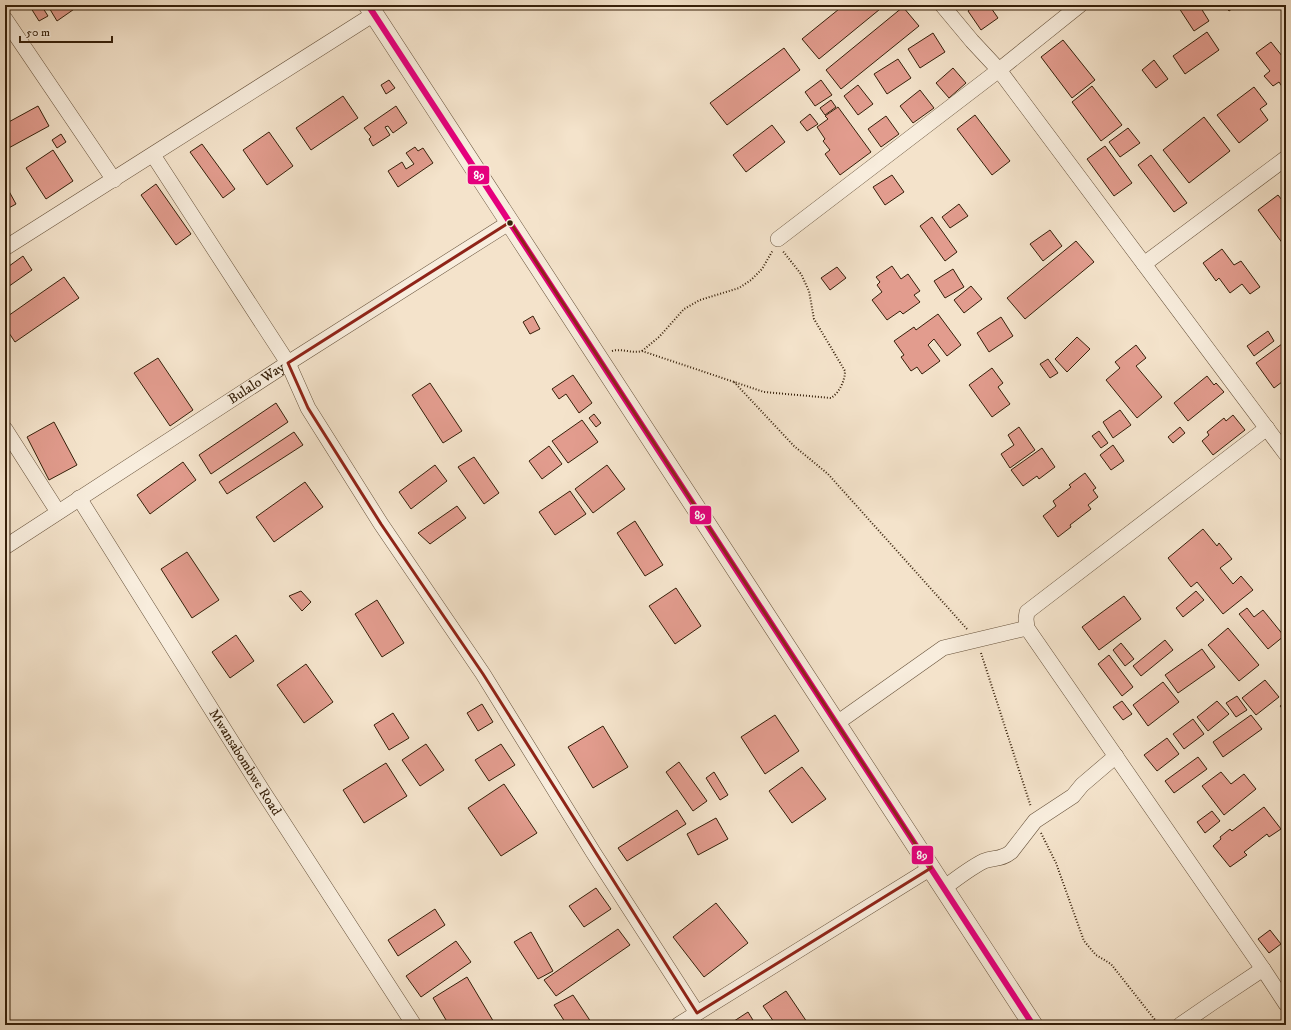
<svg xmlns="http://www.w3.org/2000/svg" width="1291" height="1030" font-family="'IM FELL DW Pica',serif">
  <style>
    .building { fill: #e29c8e; stroke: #36200a }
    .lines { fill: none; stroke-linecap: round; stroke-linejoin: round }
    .minor-casing { stroke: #66513a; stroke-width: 16 }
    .tertiary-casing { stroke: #66513a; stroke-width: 20 }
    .path { stroke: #36200a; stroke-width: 2; stroke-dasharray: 1 2; stroke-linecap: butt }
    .minor { stroke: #f8eddd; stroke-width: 15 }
    .tertiary { stroke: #f8eddd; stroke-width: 19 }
    .bus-1-casing { stroke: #f8eddd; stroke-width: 9 }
    .bus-1 { stroke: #e5007d; stroke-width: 6 }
    .marked { fill: none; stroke: #8f2418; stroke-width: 3; stroke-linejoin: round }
    .bus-dot { fill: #36200a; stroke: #f8eddd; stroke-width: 1.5 }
    .labels { text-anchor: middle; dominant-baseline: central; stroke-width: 3; stroke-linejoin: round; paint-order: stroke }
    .street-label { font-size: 14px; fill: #36200a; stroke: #f8eddd }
    .line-badge { stroke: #f8eddd; stroke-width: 1.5 }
    .badge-label { font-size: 11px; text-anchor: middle; font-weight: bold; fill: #fff }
  </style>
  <rect width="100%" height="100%" fill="#f4e3cb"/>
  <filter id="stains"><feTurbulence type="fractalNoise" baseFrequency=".005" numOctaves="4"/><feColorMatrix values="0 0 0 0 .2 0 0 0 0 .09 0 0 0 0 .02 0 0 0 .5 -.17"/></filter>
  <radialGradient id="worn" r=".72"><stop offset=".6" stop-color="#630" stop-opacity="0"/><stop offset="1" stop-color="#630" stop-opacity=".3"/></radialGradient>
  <g class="building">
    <path d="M29,5H41L48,16L39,21Z"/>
    <path d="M50,5H80L57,21L48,6Z"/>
    <path d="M844,5H885L819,59L802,39Z"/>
    <path d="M975,5H989L998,18L981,30L968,11Z"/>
    <path d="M1177,5H1199L1209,21L1194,31Z"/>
    <path d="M1224,5H1237L1229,11Z"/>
    <path d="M903,7L919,26L841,89L826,70Z"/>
    <path d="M1207,32L1219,50L1185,74L1173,56Z"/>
    <path d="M933,33L945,52L920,68L908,49Z"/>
    <path d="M1063,40L1095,80L1072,98L1041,57Z"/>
    <path d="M1271,42L1286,61V86L1283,88L1279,82L1273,86L1264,76L1270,71L1256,53Z"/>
    <path d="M784,48L800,70L727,125L710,103Z"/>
    <path d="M898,59L911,78L887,94L874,74Z"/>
    <path d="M1154,60L1168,79L1156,88L1142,70Z"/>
    <path d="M953,68L966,83L949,98L936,83Z"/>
    <path d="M389,80L395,88L386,94L381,85Z"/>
    <path d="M821,80L832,95L815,106L805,92Z"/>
    <path d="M858,85L873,104L858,115L844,96Z"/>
    <path d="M1092,86L1122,125L1101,141L1072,102Z"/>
    <path d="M1254,87L1267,104L1260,109L1268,120L1239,143L1217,115Z"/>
    <path d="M920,90L934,108L913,123L900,106Z"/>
    <path d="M343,96L358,118L311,150L296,128Z"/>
    <path d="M831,100L836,107L825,115L820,108Z"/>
    <path d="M38,106L49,126L5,150V124Z"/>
    <path d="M396,106L407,123L393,133L388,126L385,127L390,135L373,146L369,139L371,137L364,128Z"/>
    <path d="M838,107L871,152L840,175L825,154L830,150L823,141L825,139L817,127L828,119L825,116Z"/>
    <path d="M810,114L818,124L807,131L800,122Z"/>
    <path d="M975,115L1010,161L992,175L957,129Z"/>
    <path d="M886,116L899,134L881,147L868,129Z"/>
    <path d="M1204,117L1230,151L1189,183L1163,150Z"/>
    <path d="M772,125L785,142L746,172L733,155Z"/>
    <path d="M1128,128L1140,143L1120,157L1109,142Z"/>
    <path d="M269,132L293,166L267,185L243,150Z"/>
    <path d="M61,134L66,142L57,148L52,140Z"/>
    <path d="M202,144L235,189L223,198L190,152Z"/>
    <path d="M1105,146L1132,183L1114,196L1087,159Z"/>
    <path d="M415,147L418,151L423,148L433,163L398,187L388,171L402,162L406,169L414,164L406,153Z"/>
    <path d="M53,150L73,181L46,199L26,168Z"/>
    <path d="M1151,155L1187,203L1174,212L1138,165Z"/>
    <path d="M892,175L904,192L885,205L873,187Z"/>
    <path d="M5,184L16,204L5,210Z"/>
    <path d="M156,184L191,234L176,245L141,195Z"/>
    <path d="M1278,195L1286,205V248L1258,210Z"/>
    <path d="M959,204L968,216L950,228L942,217Z"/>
    <path d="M932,217L957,252L945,261L920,226Z"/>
    <path d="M1050,230L1062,246L1043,261L1030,244Z"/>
    <path d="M1076,241L1094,262L1025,319L1007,298Z"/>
    <path d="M1222,249L1234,265L1241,261L1260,287L1250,294L1242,284L1230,293L1219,278L1216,281L1203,263Z"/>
    <path d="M23,256L32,270L5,289V269Z"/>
    <path d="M892,266L901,279L908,274L920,291L914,295L920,302L903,314L900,311L887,320L872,300L882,292L877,285L880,282L876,277Z"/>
    <path d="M837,267L846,278L830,290L821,278Z"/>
    <path d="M953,269L964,287L945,298L934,281Z"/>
    <path d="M64,277L79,298L15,342L5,327V318Z"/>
    <path d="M971,286L982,299L964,313L954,300Z"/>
    <path d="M938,314L961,345L947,356L934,339L928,345L940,361L922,374L917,367L911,371L901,357L904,355L894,341L914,327L916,330Z"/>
    <path d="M533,316L540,329L530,334L523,322Z"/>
    <path d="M1001,317L1013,336L989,352L977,333Z"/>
    <path d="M1268,331L1274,341L1254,356L1247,346Z"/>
    <path d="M1077,337L1090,349L1067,372L1055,359Z"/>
    <path d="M1286,341V379L1274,388L1256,363Z"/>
    <path d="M1136,345L1146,358L1136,366L1162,397L1137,418L1106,380L1120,368L1115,362Z"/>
    <path d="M158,358L193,410L170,426L134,373Z"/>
    <path d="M1048,359L1058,373L1050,378L1040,364Z"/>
    <path d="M992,368L1003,383L998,387L1010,404L992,417L969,385Z"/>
    <path d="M573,375L592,403L579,413L566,394L559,399L552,389Z"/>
    <path d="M1207,376L1214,385L1216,383L1224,392L1188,421L1174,403Z"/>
    <path d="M430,383L462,431L443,443L412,395Z"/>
    <path d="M276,403L288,422L211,474L199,455Z"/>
    <path d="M1120,410L1131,425L1113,438L1103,422Z"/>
    <path d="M594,414L601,423L596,427L589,418Z"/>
    <path d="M1233,415L1245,430L1213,455L1202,441L1209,435L1207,432L1224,418L1226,421Z"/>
    <path d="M582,420L598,442L568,463L552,441Z"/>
    <path d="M54,422L77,465L49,480L27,437Z"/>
    <path d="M1019,427L1035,450L1010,468L1001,454L1014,445L1008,435Z"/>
    <path d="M1180,427L1185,433L1173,443L1168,437Z"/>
    <path d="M1099,431L1108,443L1101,448L1092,436Z"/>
    <path d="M294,432L303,445L227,494L219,482Z"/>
    <path d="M1113,445L1124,461L1111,470L1100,455Z"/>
    <path d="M549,446L562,464L542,479L529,461Z"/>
    <path d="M1042,448L1055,467L1039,479L1037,476L1023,486L1011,470Z"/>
    <path d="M474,457L499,493L484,504L458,467Z"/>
    <path d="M183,462L196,480L150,514L137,495Z"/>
    <path d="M435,465L447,481L411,509L399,492Z"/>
    <path d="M607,465L625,489L593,513L575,489Z"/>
    <path d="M1085,473L1096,488L1093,490L1098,497L1088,505L1091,509L1070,525L1071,527L1058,537L1043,516L1056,506L1053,501L1071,487L1069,485Z"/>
    <path d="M305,482L323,507L274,542L256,517Z"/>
    <path d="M570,491L586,514L555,535L539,512Z"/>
    <path d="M457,506L466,518L430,544L418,533Z"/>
    <path d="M635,521L663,565L645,576L617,533Z"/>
    <path d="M1203,529L1217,546L1219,543L1232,559L1220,568L1233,584L1241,576L1253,590L1223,614L1197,582L1191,587L1168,558Z"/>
    <path d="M187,552L219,600L192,618L161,569Z"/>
    <path d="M676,588L701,626L675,644L649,606Z"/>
    <path d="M301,591L311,602L302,611L289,596Z"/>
    <path d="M1196,591L1204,600L1183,617L1176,608Z"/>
    <path d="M1124,596L1141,619L1099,650L1082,627Z"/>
    <path d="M377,600L404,643L382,657L355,614Z"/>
    <path d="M1247,608L1254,617L1263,610L1284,636L1268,649L1239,614Z"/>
    <path d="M1228,628L1259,665L1239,681L1208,645Z"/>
    <path d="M236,635L254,661L230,678L212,652Z"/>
    <path d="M1165,640L1173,650L1141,676L1133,666Z"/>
    <path d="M1121,643L1134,659L1125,666L1113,650Z"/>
    <path d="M1202,649L1215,667L1178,693L1165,675Z"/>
    <path d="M1109,655L1133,687L1122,696L1098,664Z"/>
    <path d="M306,664L333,702L304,723L277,685Z"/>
    <path d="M1265,680L1279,697L1256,715L1242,698Z"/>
    <path d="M1163,682L1179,702L1148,726L1133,705Z"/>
    <path d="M1237,696L1247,710L1236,717L1226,703Z"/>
    <path d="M1122,701L1132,714L1123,720L1113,707Z"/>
    <path d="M1217,701L1229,714L1208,731L1197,717Z"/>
    <path d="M1286,701V713L1280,706Z"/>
    <path d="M482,704L493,722L478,731L467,713Z"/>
    <path d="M393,713L409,738L389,750L374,725Z"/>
    <path d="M775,715L799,751L765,774L741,737Z"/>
    <path d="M1251,715L1262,729L1223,757L1213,742Z"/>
    <path d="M1193,719L1204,734L1184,749L1173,734Z"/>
    <path d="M603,726L628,767L593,788L568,747Z"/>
    <path d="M1167,738L1179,754L1157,771L1144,755Z"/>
    <path d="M426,744L444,770L420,786L402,760Z"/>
    <path d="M501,744L515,765L489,781L475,760Z"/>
    <path d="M1198,757L1207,769L1174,793L1165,781Z"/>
    <path d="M679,762L707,801L693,811L666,772Z"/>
    <path d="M386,763L407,796L364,823L343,790Z"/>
    <path d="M802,767L826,799L792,823L769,791Z"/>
    <path d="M714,772L728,795L720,800L706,778Z"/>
    <path d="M1221,772L1231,784L1244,774L1256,789L1224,815L1202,786Z"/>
    <path d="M504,784L537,833L501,856L468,808Z"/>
    <path d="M1264,807L1281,829L1269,837L1267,834L1244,852L1247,855L1230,867L1213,846L1221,839L1220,837L1230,829L1232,831Z"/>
    <path d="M677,810L686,824L627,861L618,848Z"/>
    <path d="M1212,811L1220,821L1205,833L1197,822Z"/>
    <path d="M716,818L728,839L698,855L687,834Z"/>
    <path d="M596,888L611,909L584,927L569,906Z"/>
    <path d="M716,903L748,943L704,977L673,937Z"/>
    <path d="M435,909L445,925L398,956L388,940Z"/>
    <path d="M618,929L630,945L556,996L544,980Z"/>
    <path d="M1270,930L1281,944L1269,953L1258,939Z"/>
    <path d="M531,932L553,971L538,979L514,942Z"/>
    <path d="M456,941L471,962L421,997L406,976Z"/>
    <path d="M467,977L495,1024L494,1025H449L433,998Z"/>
    <path d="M786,991L809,1025H776L763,1006Z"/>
    <path d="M573,995L593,1025H567L554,1005Z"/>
    <path d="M748,1012L756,1025H728Z"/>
  </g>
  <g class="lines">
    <defs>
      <g id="minor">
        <path d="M942,5L972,41L999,70L1286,454"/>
        <path d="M5,19L114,180"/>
        <path d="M153,155L288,363L308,408L381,524L483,674L593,852L697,1013"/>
        <path d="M778,239L999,70L1080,5"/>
        <path d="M5,248L374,14"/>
        <path d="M1144,264L1286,158"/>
        <path d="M1267,428L1027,612L1026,619L1027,628L1263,969L1286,1004"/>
        <path d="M5,429L58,512"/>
        <path id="s1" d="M79,498L262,790L414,1025"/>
        <path id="s2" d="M5,547L288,363L510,222"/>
        <path d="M837,723L943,648L1027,628"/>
        <path d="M944,888C957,878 970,868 984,861C995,857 1001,860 1011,852L1035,821L1073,796L1082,785L1116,756"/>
        <path d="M678,1025L931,868"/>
        <path d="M1180,1025L1212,1003L1263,969"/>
      </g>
      <path id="tertiary" d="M368,5L1033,1025"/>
    </defs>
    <use href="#minor" class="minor-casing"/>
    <use href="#tertiary" class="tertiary-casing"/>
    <g class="path">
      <path d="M612,351C622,348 632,354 642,351L764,392L831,398C839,393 845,381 845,371L814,319L809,291L801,274L782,250"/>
      <path d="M642,351L659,337L684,309L700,300L739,288L751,280L762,269L773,250"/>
      <path d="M734,382L794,446L828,474L967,629"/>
      <path d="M981,653L1031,807"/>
      <path d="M1041,833L1056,863L1084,941L1096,955L1111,964L1159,1025"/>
    </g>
    <use href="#minor" class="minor"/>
    <use href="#tertiary" class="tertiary"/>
    <defs>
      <path id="bus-1" d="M368,5L1033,1025"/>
    </defs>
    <use href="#bus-1" class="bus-1-casing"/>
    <use href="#bus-1" class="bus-1"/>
  </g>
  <path class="marked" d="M510,222L931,868L697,1013L483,674L381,524L308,408L288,363Z"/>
  <circle class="bus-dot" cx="510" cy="223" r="3.5"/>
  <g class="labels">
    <g class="street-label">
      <text stroke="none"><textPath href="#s2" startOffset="300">Bulalo Way</textPath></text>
      <text stroke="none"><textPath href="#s1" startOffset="312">Mwansabombwe Road</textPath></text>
    </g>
  </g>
  <g class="line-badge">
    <rect x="467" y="165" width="23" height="20" rx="4" fill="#e5007d"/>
    <rect x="689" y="505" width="23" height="20" rx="4" fill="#e5007d"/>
    <rect x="911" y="845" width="23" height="20" rx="4" fill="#e5007d"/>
  </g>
  <g class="badge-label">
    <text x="479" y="179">89</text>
    <text x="700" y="519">89</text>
    <text x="922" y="859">89</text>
  </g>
  <rect width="1291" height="1030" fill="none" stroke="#f4e3cb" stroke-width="20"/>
  <rect x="6" y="6" width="1279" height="1018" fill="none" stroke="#36200a" stroke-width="2"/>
  <rect x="10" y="10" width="1271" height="1010" fill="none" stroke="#36200a"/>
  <path d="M20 36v6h92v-6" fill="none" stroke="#36200a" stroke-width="2"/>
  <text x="26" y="36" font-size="12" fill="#36200a" stroke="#f8eddd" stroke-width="3" paint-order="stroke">50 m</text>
  <rect width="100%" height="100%" filter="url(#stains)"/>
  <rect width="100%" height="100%" fill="url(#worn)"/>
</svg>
